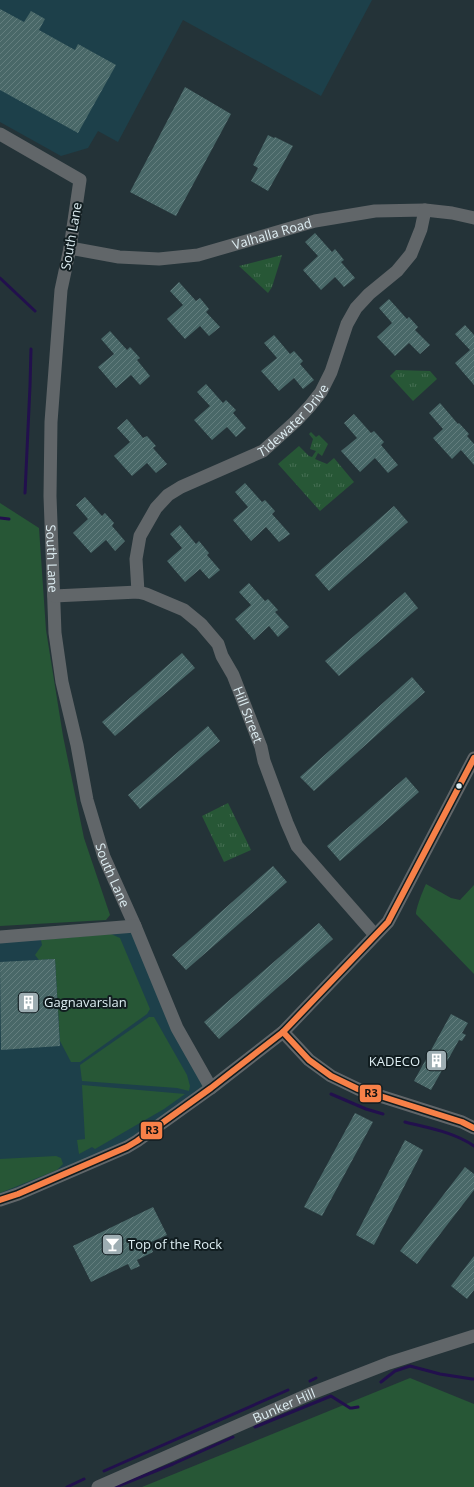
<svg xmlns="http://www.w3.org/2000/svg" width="474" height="1487" font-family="'Open Sans',sans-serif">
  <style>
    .built { fill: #1d404a }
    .grass { fill: #275736 }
    .park { fill: url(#park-tufts) }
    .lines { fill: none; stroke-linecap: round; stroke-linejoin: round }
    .stream { stroke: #22104d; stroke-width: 3 }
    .building { fill: url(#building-hatch) }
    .minor { stroke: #616669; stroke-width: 13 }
    .bus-1-casing { stroke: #111d20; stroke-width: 9 }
    .bus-1 { stroke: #f78048; stroke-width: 6 }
    .bus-dot { fill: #deeef3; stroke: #111d20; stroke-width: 1.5 }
    .labels { text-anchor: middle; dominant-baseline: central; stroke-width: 4; stroke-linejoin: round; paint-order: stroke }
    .street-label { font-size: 13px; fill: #deeef3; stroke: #111d20 }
    .poi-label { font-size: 13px; fill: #deeef3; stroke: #111d20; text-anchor: start }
    .line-badge { stroke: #111d20; stroke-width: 1.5 }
    .pale-badge-label { font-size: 11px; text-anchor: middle; font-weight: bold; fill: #111 }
  </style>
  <defs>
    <pattern id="park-tufts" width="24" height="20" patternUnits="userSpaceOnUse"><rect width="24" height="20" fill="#275736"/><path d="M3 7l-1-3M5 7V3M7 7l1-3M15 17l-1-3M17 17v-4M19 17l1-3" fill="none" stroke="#466f54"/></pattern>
    <pattern id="building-hatch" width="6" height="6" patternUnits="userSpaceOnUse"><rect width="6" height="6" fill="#496868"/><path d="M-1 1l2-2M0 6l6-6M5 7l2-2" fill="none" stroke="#637e7e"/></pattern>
  </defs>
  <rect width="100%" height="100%" fill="#243338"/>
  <g class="built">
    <path d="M0,0H372L321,96L183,20L118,142L98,131L88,148L61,156L0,122Z"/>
    <path d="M135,926L211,1088L137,1141L0,1200V937Z"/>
  </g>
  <g class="grass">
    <path d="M0,503L39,528L46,630L63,736L84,838L110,915L106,920L0,926Z"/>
    <path d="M426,884L451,898L460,900L474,885V974L416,914C416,908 423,890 426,884Z"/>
    <path d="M111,934L120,938L150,1009L147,1014L80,1062H71L60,1041L55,959L39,960L35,955L42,945L41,940Z"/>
    <path d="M149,1017H154L187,1075L190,1086L189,1091L177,1088L82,1081L80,1065Z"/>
    <path d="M82,1085L185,1094L164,1109L95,1149L92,1147L79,1154L77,1140L85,1139Z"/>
    <path d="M56,1156L61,1158L63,1164L57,1170L0,1193V1159Z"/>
    <path d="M410,1378L474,1404V1487H142Z"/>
  </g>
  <g class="park">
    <path d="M282,255L272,287L268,293L239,266Z"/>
    <path d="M396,370L430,371L437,379L413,401L390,376Z"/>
    <path d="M311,432L316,437L319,435L328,444L322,456L318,453L315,459L327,464L334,458L354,482L320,511L278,464L299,446L309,456L312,457L316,451L310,449L313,439L309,434Z"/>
    <path d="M228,803L251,850L224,862L202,816Z"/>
  </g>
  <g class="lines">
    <g class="stream">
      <path d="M0,278L35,311"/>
      <path d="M25,493L30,386L31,349"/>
      <path d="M0,518L9,519"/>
      <path d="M331,1094L366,1109L383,1114"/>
      <path d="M405,1122C428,1128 454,1132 474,1146"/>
      <path d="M310,1381L316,1378"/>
      <path d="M381,1382L395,1371L410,1366L440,1374L472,1379H474"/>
      <path d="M255,1427L331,1396L350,1408H352L358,1407"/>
      <path d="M104,1471L288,1390"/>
      <path d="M67,1487L84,1479"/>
      <path d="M116,1487L173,1464L233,1437"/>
    </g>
  </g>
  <g class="building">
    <path d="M0,9L24,22L31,11L45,19L39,30L75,50L78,44L116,65L78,133L0,90Z"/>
    <path d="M185,87L231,114L176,216L130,192Z"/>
    <path d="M268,135L274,138L275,137L293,146L268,191L251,181L258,168L253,165Z"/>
    <path d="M315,233L332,252L335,249L344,260L341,262L355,278L344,287L335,277L321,290L303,270L318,256L305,242Z"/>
    <path d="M179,282L196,301L200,298L209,309L206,312L220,327L209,336L200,326L185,339L167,319L183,305L170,291Z"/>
    <path d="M389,299L407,319L409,317L418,327L415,330L430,345L420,354L409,343L395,356L377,337L392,323L379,308Z"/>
    <path d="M465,325L474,335V385L455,363L470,350L455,334Z"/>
    <path d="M110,331L127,350L130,347L140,358L137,360L150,376L140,385L131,375L116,388L98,367L114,354L101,339Z"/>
    <path d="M274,335L290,354L294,351L303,361L300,364L314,380L303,389L294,378L279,391L261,371L277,358L264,343Z"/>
    <path d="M206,384L223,403L226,400L236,410L233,413L246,428L236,437L227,427L212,440L194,420L210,406L197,392Z"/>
    <path d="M440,403L458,424L459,423L469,434L467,436L474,444V465L461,450L452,459L433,438L443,429L429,413Z"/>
    <path d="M354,414L371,433L374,431L384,442L381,445L398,465L388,473L375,458L360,472L341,451L357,438L344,423Z"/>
    <path d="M127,419L143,438L147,436L156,446L153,448L167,464L156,473L147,463L132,476L114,456L130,442L117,428Z"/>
    <path d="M245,483L262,502L265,500L275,511L272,514L290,534L279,542L266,527L251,541L233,520L248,507L235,492Z"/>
    <path d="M85,497L102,516L105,513L114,523L112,526L125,541L115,551L106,540L91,553L73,533L88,519L76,505Z"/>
    <path d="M394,506L408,522L329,591L315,575Z"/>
    <path d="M180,525L196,544L199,541L209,553L207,555L220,570L209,579L200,569L185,582L167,561L182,548L170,534Z"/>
    <path d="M249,583L265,601L268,599L278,610L275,612L289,627L278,637L269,626L254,640L235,619L251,605L239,592Z"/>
    <path d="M405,592L418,608L339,676L325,661Z"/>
    <path d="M182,653L195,668L115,736L102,722Z"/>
    <path d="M412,677L425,692L314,791L300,777Z"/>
    <path d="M208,726L220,741L140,809L128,795Z"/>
    <path d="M406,777L419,792L340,861L327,846Z"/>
    <path d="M273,866L287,882L186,970L172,955Z"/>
    <path d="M319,923L333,939L219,1039L204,1022Z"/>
    <path d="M55,959L60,1046L1,1050L0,962Z"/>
    <path d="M451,1014L468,1023L462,1033L466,1035L462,1041L459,1040L431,1090L414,1081Z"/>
    <path d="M355,1113L373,1122L322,1216L304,1207Z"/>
    <path d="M405,1140L423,1150L374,1245L356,1235Z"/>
    <path d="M465,1167L474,1174V1190L417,1264L400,1251Z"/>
    <path d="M153,1207L167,1235L149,1243L153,1252L137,1260L140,1266L131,1270L128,1264L91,1282L73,1246Z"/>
    <path d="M474,1256V1290L467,1299L451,1286Z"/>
  </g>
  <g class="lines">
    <g class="minor">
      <path id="s1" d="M0,134L80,180L70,248L61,290L51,422L50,496L55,633L62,682L77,745L87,800L104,857L135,926L177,1028L211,1088"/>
      <path id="s2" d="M70,248L119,257L159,259L198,255L315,221L375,211L425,210L452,213L474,218"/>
      <path id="s3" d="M138,592L136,559L140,536L156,508L168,495L181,487L263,451L296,421L310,406L321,392L331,372L347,324L356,308L369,294L397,271L411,254L421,229L425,210"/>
      <path id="s4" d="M54,596L138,592L146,594L184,610L201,624L218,644L222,656L233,675L261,747L264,761L287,823L297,846L375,935"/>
      <path d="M0,937L135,926"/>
      <path d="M283,1032L309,1060L331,1076L358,1089L462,1122L474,1128"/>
      <path d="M0,1200L18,1194L127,1147L137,1141L211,1088L283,1032L388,922L474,758"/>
      <path id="s5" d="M98,1487L312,1393L389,1363L474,1336"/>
    </g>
    <defs>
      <g id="bus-1">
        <path d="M283,1032L309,1060L331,1076L358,1089L462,1122L474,1128"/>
        <path d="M0,1200L18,1194L127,1147L137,1141L211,1088L283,1032L388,922L474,758"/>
      </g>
    </defs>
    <use href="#bus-1" class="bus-1-casing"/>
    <use href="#bus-1" class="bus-1"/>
  </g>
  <defs>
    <symbol id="building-square" viewBox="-11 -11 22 22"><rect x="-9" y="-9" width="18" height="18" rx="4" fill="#9dadb2" stroke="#111d20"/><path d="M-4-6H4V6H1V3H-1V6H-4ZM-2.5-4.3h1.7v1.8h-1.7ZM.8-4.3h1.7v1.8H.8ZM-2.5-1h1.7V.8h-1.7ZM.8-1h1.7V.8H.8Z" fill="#fff"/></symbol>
    <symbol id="bar-square" viewBox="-11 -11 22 22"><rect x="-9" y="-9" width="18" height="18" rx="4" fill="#9dadb2" stroke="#111d20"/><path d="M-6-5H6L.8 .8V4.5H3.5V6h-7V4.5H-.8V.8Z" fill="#fff"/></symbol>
  </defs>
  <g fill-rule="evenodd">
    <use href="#building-square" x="16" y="990" width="25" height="25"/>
    <use href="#building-square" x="424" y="1048" width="25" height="25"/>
    <use href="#bar-square" x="100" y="1232" width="25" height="25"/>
  </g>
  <circle class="bus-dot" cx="459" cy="786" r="3.5"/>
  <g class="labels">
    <g class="street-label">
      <text stroke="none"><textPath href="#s2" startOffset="206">Valhalla Road</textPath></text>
      <text transform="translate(71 236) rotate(-80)">South Lane</text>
      <text stroke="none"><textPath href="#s3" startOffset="254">Tidewater Drive</textPath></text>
      <text stroke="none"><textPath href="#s1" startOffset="473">South Lane</textPath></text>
      <text stroke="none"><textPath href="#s4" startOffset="259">Hill Street</textPath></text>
      <text stroke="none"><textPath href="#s1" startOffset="797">South Lane</textPath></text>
      <text stroke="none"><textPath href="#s5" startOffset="203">Bunker Hill</textPath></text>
    </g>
    <g class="poi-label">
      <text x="44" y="1002">Gagnavarslan</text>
      <text x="420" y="1061" text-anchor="end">KADECO</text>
      <text x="128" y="1244">Top of the Rock</text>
    </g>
  </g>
  <g class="line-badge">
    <rect x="359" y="1084" width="23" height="19" rx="4" fill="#f78048"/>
    <rect x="140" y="1121" width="23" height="19" rx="4" fill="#f78048"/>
  </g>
  <g class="pale-badge-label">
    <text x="371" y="1097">R3</text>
    <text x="152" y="1134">R3</text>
  </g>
</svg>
